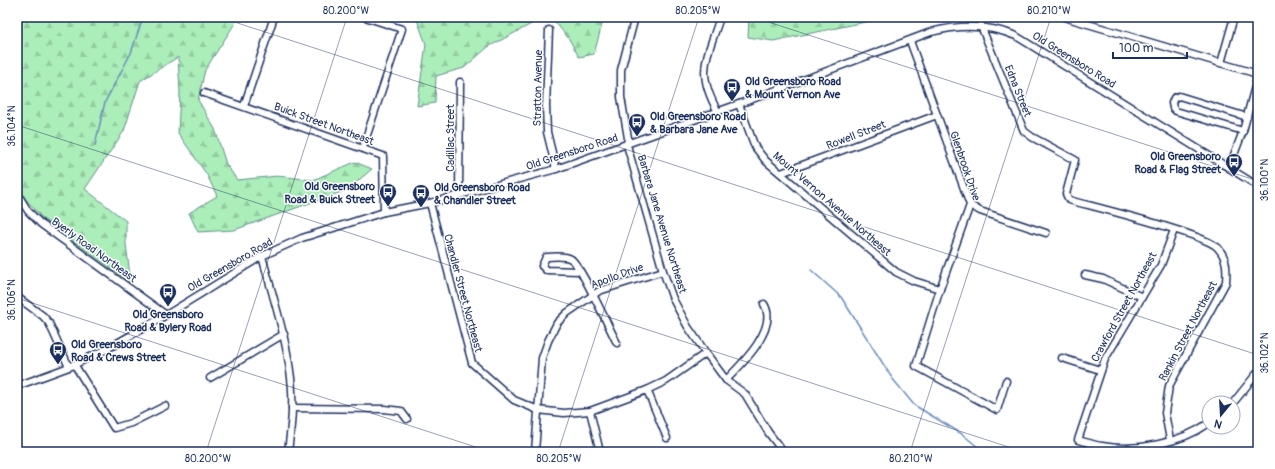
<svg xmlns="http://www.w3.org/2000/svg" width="1275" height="469" font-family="Pangolin,sans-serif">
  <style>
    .forest { fill: url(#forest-firs); stroke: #638e8c }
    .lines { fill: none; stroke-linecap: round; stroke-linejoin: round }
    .stream { stroke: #698dba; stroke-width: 1.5 }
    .minor-casing { stroke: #1b2f5e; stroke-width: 9 }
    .minor { stroke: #fff; stroke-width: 6 }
    .ticks { fill: none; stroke: #1b2f5e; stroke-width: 1; stroke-opacity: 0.45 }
    .labels { text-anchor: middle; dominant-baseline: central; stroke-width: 3; stroke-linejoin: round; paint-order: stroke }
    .street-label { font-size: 11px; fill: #1b2f5e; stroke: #fff }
    .poi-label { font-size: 11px; font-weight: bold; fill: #1b2f5e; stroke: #fff; text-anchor: start }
    .neatline { fill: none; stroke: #1b2f5e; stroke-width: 1.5 }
    .ticks-label { font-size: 10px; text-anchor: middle; fill: #1b2f5e }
  </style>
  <defs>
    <pattern id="forest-firs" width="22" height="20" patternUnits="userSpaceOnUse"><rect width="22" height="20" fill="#abeeb9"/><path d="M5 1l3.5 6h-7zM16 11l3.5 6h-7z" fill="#93cca1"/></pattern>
  </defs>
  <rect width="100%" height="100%" fill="#fff"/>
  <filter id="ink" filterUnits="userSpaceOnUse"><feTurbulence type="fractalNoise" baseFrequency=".025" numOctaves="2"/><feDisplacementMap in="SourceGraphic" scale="8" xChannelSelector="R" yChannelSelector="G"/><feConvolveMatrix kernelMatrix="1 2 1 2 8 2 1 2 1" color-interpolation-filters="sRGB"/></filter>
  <g filter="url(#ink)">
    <g class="forest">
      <path d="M17,17H239L205,70L198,100L215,129L226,164L237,180L278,176L313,180L355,162L372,169L347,190L234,230L198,232L189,213L217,196L207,175L178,133L180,92L178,57L140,81L124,131L85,189L126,221V244L131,283L43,219L24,197L17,161Z"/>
      <path d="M416,17H540L539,20L488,47L464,68L436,76L435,103L417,106L426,44Z"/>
      <path d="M551,17H604L594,54L579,57L569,39Z"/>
      <path d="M749,17H890L773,41L748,37Z"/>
    </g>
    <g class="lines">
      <g class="stream">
        <path d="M95,145L105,102L131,53L143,17"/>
        <path d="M811,270L841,297L892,378L914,405L962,434L984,452"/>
      </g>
      <defs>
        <g id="minor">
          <path d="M635,17L621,70V97L628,138L627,145L663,271L673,299L688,327L706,353L726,380L745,394L768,432L783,452"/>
          <path d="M980,17L981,26L1024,131L1032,137L1075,160L1066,194L1069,200C1094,207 1206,234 1218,248C1227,258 1227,269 1226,282L1169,386L1165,413L1170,440"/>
          <path d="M1064,17L1251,72L1256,75L1257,79L1243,131L1229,168"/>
          <path d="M549,30L546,106L547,132L556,169"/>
          <path d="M910,41L970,205L940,289L916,366L997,410L1006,381"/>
          <path d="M1221,63L1234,17"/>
          <path d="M204,93L383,156L384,212"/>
          <path d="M739,104L755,147L766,161L896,272L914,281L940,289"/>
          <path d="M244,106L274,17"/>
          <path d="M718,112C695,71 707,59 720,17"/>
          <path d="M1243,131L1176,111L1173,108L1172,103L1174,98L1179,96L1247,117"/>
          <path d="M363,147L402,29L365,17"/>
          <path d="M781,173L937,115"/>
          <path d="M17,193L28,211L41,224L166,315"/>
          <path d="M459,194L460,82"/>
          <path d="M430,203L472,363L514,400L538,410L564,413L590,411L647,390L666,381L706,353"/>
          <path d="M970,205L980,211L1046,233"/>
          <path d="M1174,230L1161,265L1105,359L1078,440C1086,442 1094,445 1102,446C1137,452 1181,443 1209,423"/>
          <path d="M262,256C273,297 286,336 291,378C294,403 291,428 288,452"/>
          <path d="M579,271L546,270L542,266L546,257C553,257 565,255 571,259C580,264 610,330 617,343"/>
          <path d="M1085,275L1103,279L1142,297"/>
          <path d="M17,297L43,316L49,323L69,367"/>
          <path d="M1062,358L1100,370"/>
          <path d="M74,364L114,428L131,423L165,406"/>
          <path d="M210,378L284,334"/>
          <path d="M726,380C742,364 779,328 764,304"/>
          <path d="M17,386L69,367L107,349L166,315L262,256L302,238L384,212L430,203L556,169L739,104L931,32C961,24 988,24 1016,36L1258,186"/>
          <path d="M647,390L667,438"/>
          <path d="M1233,403L1258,372"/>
          <path d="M292,408L384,409L401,411L407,419"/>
          <path d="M590,411L600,452"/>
          <path d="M535,452L542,358L548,341L557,323L567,313L599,291L663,271"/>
        </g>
      </defs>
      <use href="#minor" class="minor-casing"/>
      <use href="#minor" class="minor"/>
    </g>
  </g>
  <path class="ticks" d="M219,17L1258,355M753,17L1258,181M17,125L1024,452M17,298L491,452M206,452L347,17M558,452L699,17M910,452L1051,17"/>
  <defs>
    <symbol id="bus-pin" viewBox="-11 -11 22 30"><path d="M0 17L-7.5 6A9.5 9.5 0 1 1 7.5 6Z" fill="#1b2f5e" stroke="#fff"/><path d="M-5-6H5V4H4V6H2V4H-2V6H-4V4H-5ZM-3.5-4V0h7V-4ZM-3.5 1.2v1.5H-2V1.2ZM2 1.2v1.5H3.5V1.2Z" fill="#fff"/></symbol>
  </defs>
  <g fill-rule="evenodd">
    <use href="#bus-pin" x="722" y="77" width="20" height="27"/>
    <use href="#bus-pin" x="627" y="112" width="20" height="27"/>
    <use href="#bus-pin" x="1224" y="152" width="20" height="27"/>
    <use href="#bus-pin" x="378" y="182" width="20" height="27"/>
    <use href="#bus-pin" x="411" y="183" width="20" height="27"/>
    <use href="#bus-pin" x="158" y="282" width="20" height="27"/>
    <use href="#bus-pin" x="48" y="340" width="20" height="27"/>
  </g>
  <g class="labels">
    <g class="street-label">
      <text transform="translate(1074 60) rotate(32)">Old Greensboro Road</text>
      <text transform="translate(538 88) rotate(-89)">Stratton Avenue</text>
      <text transform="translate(1018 91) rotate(68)">Edna Street</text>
      <text transform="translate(324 124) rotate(20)">Buick Street Northeast</text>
      <text transform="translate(856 135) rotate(-21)">Rowell Street</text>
      <text transform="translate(450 138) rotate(-90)">Cadillac Street</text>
      <text transform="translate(572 152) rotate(-18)">Old Greensboro Road</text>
      <text transform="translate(965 166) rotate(71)">Glenbrook Drive</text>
      <text transform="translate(832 204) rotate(41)">Mount Vernon Avenue Northeast</text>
      <text transform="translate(662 224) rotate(73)">Barbara Jane Avenue Northeast</text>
      <text transform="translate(94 250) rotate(36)">Byerly Road Northeast</text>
      <text transform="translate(230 265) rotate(-30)">Old Greensboro Road</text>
      <text transform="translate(617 276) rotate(-20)">Apollo Drive</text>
      <text transform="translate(463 293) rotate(75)">Chandler Street Northeast</text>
      <text transform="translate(1124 307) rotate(-61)">Crawford Street Northeast</text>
      <text transform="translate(1188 331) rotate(-62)">Rankin Street Northeast</text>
    </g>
    <g class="poi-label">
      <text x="745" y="81">Old Greensboro Road<tspan x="745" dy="13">&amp; Mount Vernon Ave</tspan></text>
      <text x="650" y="116">Old Greensboro Road<tspan x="650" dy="13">&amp; Barbara Jane Ave</tspan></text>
      <text x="1221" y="156" text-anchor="end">Old Greensboro<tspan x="1221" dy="13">Road &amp; Flag Street</tspan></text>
      <text x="375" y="186" text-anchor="end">Old Greensboro<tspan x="375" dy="13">Road &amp; Buick Street</tspan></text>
      <text x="434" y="187">Old Greensboro Road<tspan x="434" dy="13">&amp; Chandler Street</tspan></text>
      <text x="168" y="314" text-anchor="middle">Old Greensboro<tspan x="168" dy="13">Road &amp; Bylery Road</tspan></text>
      <text x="71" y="344">Old Greensboro<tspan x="71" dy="13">Road &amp; Crews Street</tspan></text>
    </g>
  </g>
  <rect width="1275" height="469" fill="none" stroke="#fff" stroke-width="44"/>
  <g transform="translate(1221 415) rotate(198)"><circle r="19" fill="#ffffff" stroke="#a4acbf"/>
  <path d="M0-3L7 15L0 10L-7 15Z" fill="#1b2f5e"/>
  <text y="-6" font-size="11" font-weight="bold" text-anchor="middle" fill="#1b2f5e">N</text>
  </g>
  <path d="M1113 52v6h74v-6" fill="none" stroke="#1b2f5e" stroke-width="2"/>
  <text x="1119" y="52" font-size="12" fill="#1b2f5e" stroke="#ffffff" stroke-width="3" paint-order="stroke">100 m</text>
  <rect x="22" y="22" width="1231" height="425" class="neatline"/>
  <g class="ticks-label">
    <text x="346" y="14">80.200°W</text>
    <text x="698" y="14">80.205°W</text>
    <text x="1049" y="14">80.210°W</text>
    <text transform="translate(11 126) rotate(-90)" y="4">36.104°N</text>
    <text transform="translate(1264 180) rotate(-90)" y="4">36.100°N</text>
    <text transform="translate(11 300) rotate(-90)" y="4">36.106°N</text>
    <text transform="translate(1264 353) rotate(-90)" y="4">36.102°N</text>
    <text x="208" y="462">80.200°W</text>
    <text x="559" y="462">80.205°W</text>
    <text x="911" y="462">80.210°W</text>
  </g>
</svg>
